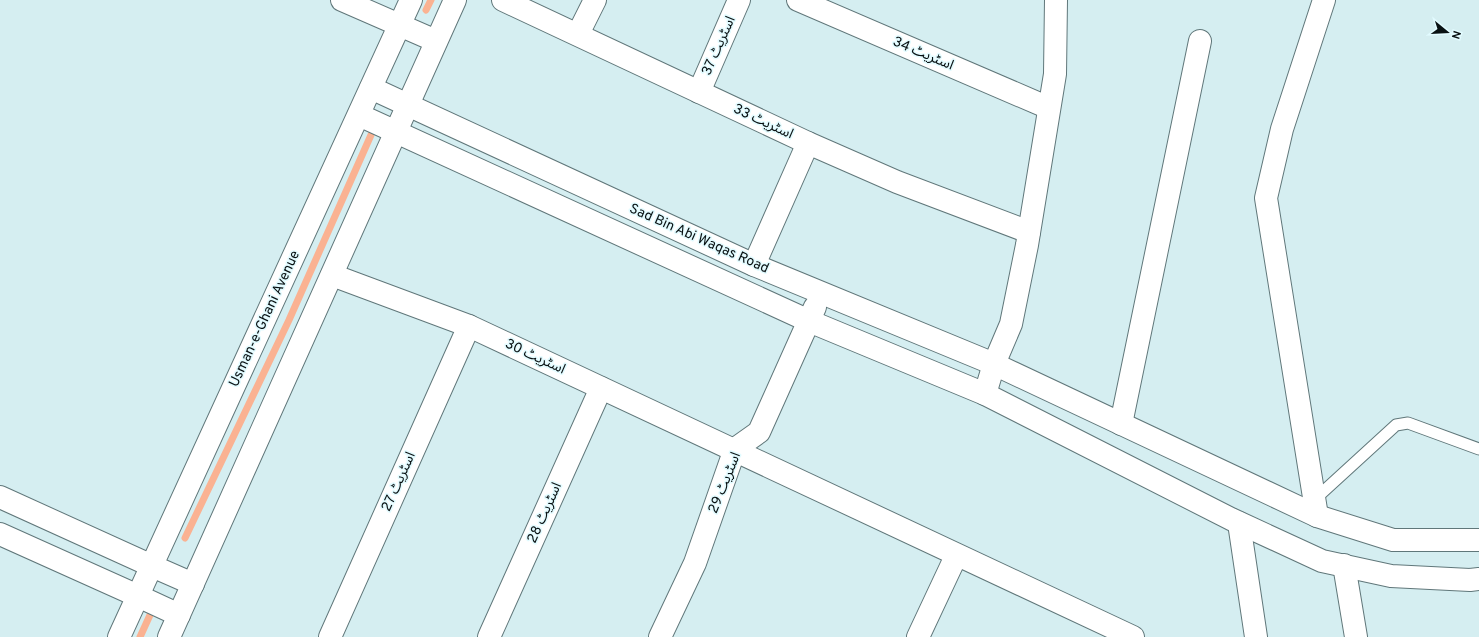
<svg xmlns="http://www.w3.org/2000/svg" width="1479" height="637" font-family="Overpass,'Noto Sans Arabic',sans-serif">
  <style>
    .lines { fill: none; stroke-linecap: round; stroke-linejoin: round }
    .stream { stroke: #fab292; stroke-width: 7 }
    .lane-casing { stroke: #60777a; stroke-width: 13 }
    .street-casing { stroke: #60777a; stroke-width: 24 }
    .secondary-casing { stroke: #60777a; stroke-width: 24 }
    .lane { stroke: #fff; stroke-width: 11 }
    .street { stroke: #fff; stroke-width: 22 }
    .secondary { stroke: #fff; stroke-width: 22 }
    .labels { text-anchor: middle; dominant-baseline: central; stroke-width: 3; stroke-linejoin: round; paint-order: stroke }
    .street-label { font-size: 14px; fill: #081012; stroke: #e2fbff }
  </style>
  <rect width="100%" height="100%" fill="#d5eef1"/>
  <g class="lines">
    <g class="stream">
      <path d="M426,10L431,0"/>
      <path d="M185,538L289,320L371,135"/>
      <path d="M140,637L150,615"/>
    </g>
    <defs>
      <path id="lane" d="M1314,500L1396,425L1408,423L1479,449"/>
      <g id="street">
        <path d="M342,0L436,41"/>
        <path d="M503,0L808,143L897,182L1029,232"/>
        <path d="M798,0L1049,108"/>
        <path d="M578,34L595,0"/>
        <path d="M371,88L754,265L994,364L1317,516L1393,540H1479"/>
        <path d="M699,92L739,0"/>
        <path d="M359,115L809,321L985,394L1231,519L1322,561L1391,576L1470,580L1479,579"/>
        <path d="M754,265L808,143"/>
        <path d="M332,275L469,326L1133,637"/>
        <path d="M985,394L994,364L1011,324L1027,245L1055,74L1056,0"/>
        <path d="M1121,424L1200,41"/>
        <path d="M0,497L152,566"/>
        <path d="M1317,516L1266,198L1282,129L1324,0"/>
        <path d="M1239,523L1256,637"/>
        <path d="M0,534L138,596"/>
        <path d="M1344,565L1356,637"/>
        <path d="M330,637L469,326"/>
        <path d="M489,637L601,388"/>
        <path d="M660,637L695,563L735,449L759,432L815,307"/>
        <path d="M918,637L956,556"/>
      </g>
      <g id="secondary">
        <path d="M152,566L193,584"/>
        <path d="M138,596L179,615"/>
        <path d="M119,637L411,0"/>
        <path d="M169,637L455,0"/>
      </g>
    </defs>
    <use href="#lane" class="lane-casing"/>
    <use href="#street" class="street-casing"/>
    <use href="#secondary" class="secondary-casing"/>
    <use href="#lane" class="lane"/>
    <use href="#street" class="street"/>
    <use href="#secondary" class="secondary"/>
  </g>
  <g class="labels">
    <g class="street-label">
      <text transform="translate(719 46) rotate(-66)">اسٹریٹ 37</text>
      <text transform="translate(923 54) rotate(23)">اسٹریٹ 34</text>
      <text transform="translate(763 122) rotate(25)">اسٹریٹ 33</text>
      <text transform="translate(699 239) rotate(24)">Sad Bin Abi Waqas Road</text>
      <text transform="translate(265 319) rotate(-65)">Usman-e-Ghani Avenue</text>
      <text transform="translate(535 357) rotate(25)">اسٹریٹ 30</text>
      <text transform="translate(399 482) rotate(-66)">اسٹریٹ 27</text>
      <text transform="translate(725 483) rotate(-68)">اسٹریٹ 29</text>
      <text transform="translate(545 513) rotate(-66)">اسٹریٹ 28</text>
    </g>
  </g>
  <g transform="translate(1447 32) rotate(108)" stroke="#e2fbff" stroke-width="3" paint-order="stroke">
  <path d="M0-3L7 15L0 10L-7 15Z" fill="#081012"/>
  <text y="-6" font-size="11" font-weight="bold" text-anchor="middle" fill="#081012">N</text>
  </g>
</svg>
